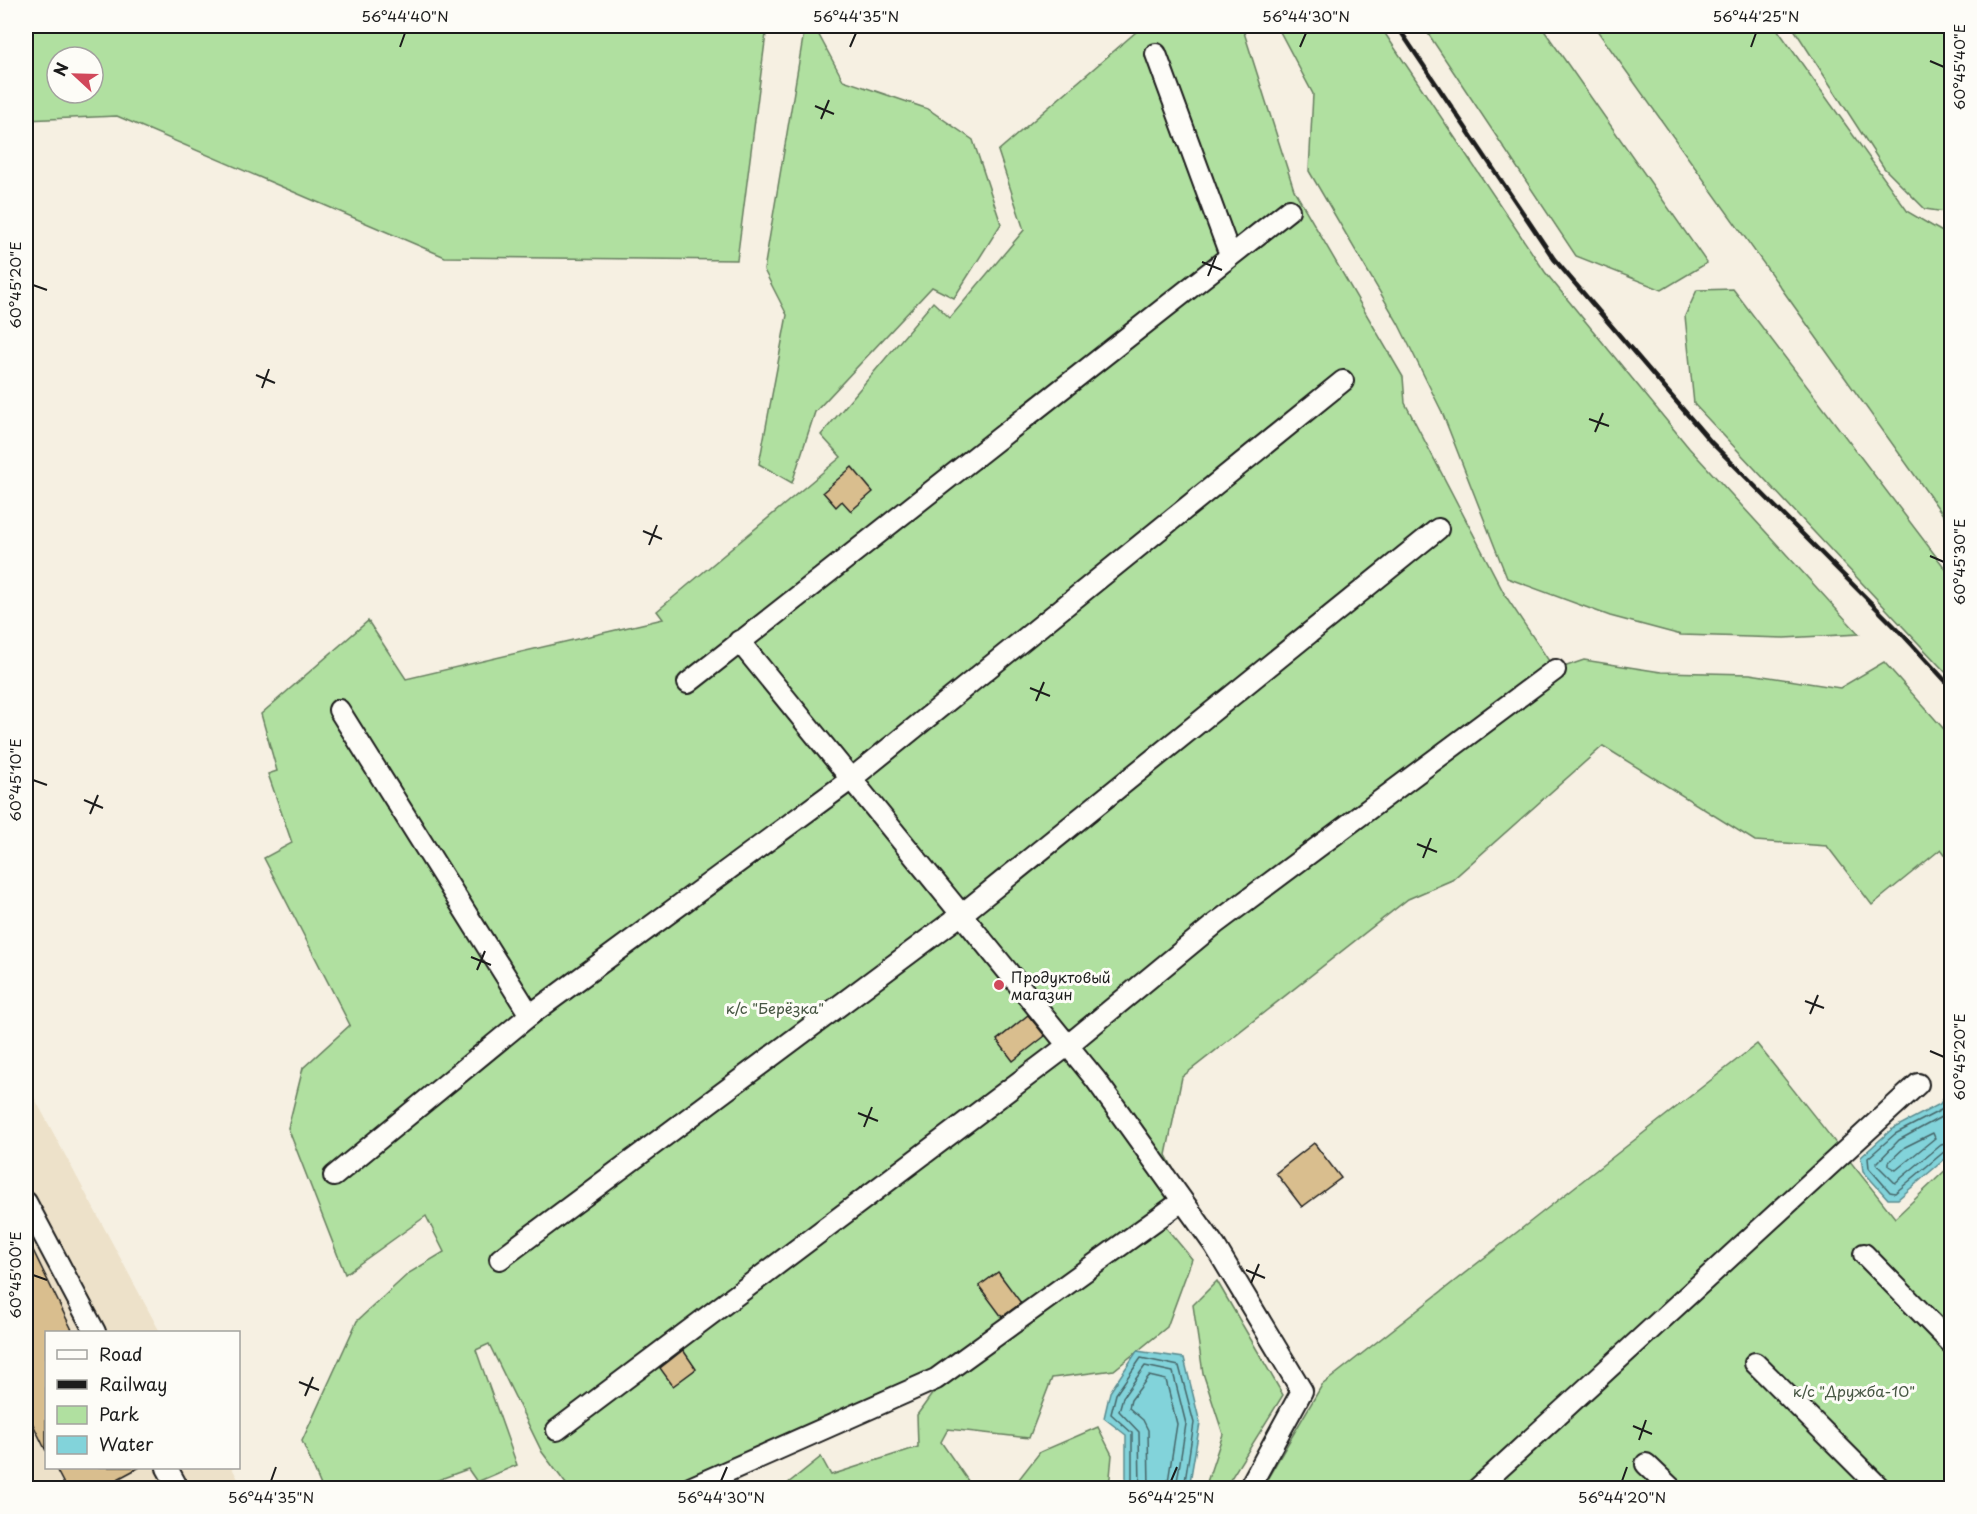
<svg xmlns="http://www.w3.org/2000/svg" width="1977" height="1514" font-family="'Playpen Sans',sans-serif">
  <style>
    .built { fill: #ede1c9 }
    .green { fill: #b0e0a0; stroke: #667e5e; stroke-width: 1.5; fill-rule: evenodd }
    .water { fill: #82d3da; stroke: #598a8e; stroke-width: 1.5 }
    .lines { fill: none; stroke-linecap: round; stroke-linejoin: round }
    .shore { stroke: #456568; stroke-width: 1.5 }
    .building { fill: #d9be8e; stroke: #1c1c1c; stroke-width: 1.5 }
    .minor-casing { stroke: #1c1c1c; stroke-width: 24 }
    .minor { stroke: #fdfcf7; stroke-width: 20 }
    .rail { stroke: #1c1c1c; stroke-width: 4.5 }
    .ticks { fill: none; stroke: #1c1c1c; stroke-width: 2 }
    .poi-dot { fill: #d1495b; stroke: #fdfcf7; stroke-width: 2 }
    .labels { text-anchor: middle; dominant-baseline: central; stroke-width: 6; stroke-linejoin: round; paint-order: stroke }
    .poi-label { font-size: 15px; fill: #1c1c1c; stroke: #fdfcf7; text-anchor: start }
    .park-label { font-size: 15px; fill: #485744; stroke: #fdfcf7 }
    .neatline { fill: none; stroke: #1c1c1c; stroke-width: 2 }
    .ticks-label { font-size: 15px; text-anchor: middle; fill: #1c1c1c }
  </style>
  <rect width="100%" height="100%" fill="#f6f0e2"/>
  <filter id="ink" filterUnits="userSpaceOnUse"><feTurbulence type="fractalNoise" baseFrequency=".0167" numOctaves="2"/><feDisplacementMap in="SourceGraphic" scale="12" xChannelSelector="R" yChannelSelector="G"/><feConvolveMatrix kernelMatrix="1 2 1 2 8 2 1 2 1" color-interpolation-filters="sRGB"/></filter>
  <g filter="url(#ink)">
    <path class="built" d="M26,1082L160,1332H46V1468H232L243,1488H26Z"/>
    <g class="green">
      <path d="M26,26H767L737,260L445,257L117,116L26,120ZM57,57H93V93H57Z"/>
      <path d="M805,26H814L843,80L928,109L973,140L1001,224L954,298L932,287L815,412L792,483L759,464L787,315L764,270Z"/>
      <path d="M1143,26H1242L1294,190L1403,377L1405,403L1505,595L1555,670L1584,660L1661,672L1750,674L1840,688L1884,662L1951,737V862L1941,849L1872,905L1827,846L1755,841L1603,746L1452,880L1408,899L1182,1077L1166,1155L1188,1196L1163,1224L1192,1259L1167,1327L1114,1370L1052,1378L1029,1438L948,1429L941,1442L973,1488H782L821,1457L831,1475L918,1447L917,1415L935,1390L712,1488H569L542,1452L489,1344L476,1350L517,1465L477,1482L468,1469L435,1481L431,1488H322L302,1441L357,1321L409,1273L444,1252L426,1216L345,1274L288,1128L303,1068L350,1025L264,858L292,843L268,774L277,771L261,714L368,621L406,679L663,619L657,611L841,457L821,435L933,302L950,318L1024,230L998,151Z"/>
      <path d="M1277,26H1380L1545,272L1689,448L1859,634L1784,638L1681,635L1610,616L1507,578L1442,412L1398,323L1309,171L1313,94Z"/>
      <path d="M1423,26H1541L1707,263L1662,290L1576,256Z"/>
      <path d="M1594,26H1775L1908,212L1951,237V526Z"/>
      <path d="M1792,26H1951V213L1925,209L1884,168Z"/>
      <path d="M1733,289L1951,576V678L1694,404L1685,316L1697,290Z"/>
      <path d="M1757,1044L1895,1218L1951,1165V1488H1262L1322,1385Z"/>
      <path d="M1217,1281L1283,1395L1225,1488H1205L1223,1434L1203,1373L1193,1305Z"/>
      <path d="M1098,1427L1112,1455L1109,1488H1012L1040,1452Z"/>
    </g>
    <g class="water">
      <path d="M1951,1086V1154L1898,1199H1888L1863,1171L1861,1157L1892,1129L1940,1104Z"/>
      <path d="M1137,1351L1184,1358L1200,1423L1189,1488H1126V1435L1104,1418L1110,1392Z"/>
    </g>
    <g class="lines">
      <g class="shore">
        <path d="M1952,1095L1943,1109L1895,1134L1868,1158L1869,1168L1890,1192L1895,1193L1945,1151L1952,1150"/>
        <path d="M1952,1111L1899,1140L1876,1164L1895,1183L1941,1145L1952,1142"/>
        <path d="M1933,1133L1935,1138L1896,1170L1889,1166V1162L1905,1147Z"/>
        <path d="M1132,1488V1433L1111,1414L1116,1394L1141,1358L1179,1366L1194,1423L1184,1488"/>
        <path d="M1140,1488L1139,1432L1119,1411L1123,1397L1145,1366L1173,1372L1186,1424L1176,1488"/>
        <path d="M1149,1488L1148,1430L1143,1420L1129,1408L1131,1400L1149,1376L1166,1380L1177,1424L1167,1488"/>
      </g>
    </g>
    <g class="building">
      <path d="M852,467L873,492L851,511L842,501L836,507L823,492Z"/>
      <path d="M1028,1015L1045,1036L1013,1061L997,1040Z"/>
      <path d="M1314,1143L1341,1178L1302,1207L1276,1173Z"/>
      <path d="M26,1236L73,1332H46V1451L26,1410Z"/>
      <path d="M998,1272L1021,1303L1002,1317L979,1286Z"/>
      <path d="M683,1350L696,1369L673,1386L660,1368Z"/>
      <path d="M55,1467H140L101,1488H66Z"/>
    </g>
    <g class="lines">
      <defs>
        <g id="minor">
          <path d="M1156,54L1230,255"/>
          <path d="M739,641L1096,1080L1215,1246L1302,1391L1249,1488"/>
          <path d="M688,683L1289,210"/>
          <path d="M339,710L530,1015"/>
          <path d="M334,1176L530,1015L850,780L1343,381"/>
          <path d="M26,1202L95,1332"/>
          <path d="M1864,1254L1952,1344"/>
          <path d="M500,1259L962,914L1438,529"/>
          <path d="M1755,1363L1880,1488"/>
          <path d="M557,1430L1067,1046L1215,924L1555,670"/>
          <path d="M1646,1464L1671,1488"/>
          <path d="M167,1468L178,1488"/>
          <path d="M690,1488L936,1379L1182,1201"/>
          <path d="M1478,1488L1918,1084"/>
        </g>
      </defs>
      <use href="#minor" class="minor-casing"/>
      <use href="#minor" class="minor"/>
      <path class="rail" d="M1397,26L1554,259L1711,442L1904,636L1952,688"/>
    </g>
  </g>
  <path class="ticks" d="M400,47L405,33M850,47L856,33M1300,47L1306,33M1751,47L1756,33M1930,61L1944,67M815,106L834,114M821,119L829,100M1202,262L1222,270M1208,276L1216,256M33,285L47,290M256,375L275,383M262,388L269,369M1589,419L1609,426M1595,432L1603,413M643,531L662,539M649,545L657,525M1930,556L1944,562M1030,688L1050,696M1036,701L1044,682M33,780L47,785M84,800L103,808M90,814L98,795M1417,844L1437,852M1423,858L1431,838M471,957L491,965M477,970L485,951M1805,1001L1824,1008M1810,1014L1818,995M1930,1051L1944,1057M858,1113L878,1121M864,1127L872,1107M1246,1270L1265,1278M33,1275L47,1280M1251,1283L1259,1264M299,1382L319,1390M305,1396L313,1377M1633,1426L1652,1434M1639,1440L1646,1420M271,1481L276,1467M721,1481L727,1467M1171,1481L1177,1467M1622,1481L1627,1467"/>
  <circle class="poi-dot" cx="999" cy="985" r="6"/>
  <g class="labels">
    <g class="poi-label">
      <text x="1011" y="976">Продуктовый<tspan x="1011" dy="17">магазин</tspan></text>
    </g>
    <g class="park-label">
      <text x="775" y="1007">к/с "Берёзка"</text>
      <text x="1854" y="1390">к/с "Дружба-10"</text>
    </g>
  </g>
  <rect width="1977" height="1514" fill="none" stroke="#fdfcf7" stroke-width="66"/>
  <rect x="45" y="1331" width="195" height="138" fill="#fdfcf7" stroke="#a3a29f" stroke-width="1.5"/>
  <rect x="57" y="1350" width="30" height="9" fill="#fdfcf7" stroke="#a3a29f" stroke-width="1.5"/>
  <text x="99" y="1361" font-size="18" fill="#1c1c1c">Road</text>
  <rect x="57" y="1380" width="30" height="9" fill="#1c1c1c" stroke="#a3a29f" stroke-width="1.5"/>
  <text x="99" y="1391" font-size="18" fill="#1c1c1c">Railway</text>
  <rect x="57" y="1406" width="30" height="18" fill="#b0e0a0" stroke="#a3a29f" stroke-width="1.5"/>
  <text x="99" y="1421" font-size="18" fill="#1c1c1c">Park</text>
  <rect x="57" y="1436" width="30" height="18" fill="#82d3da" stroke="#a3a29f" stroke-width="1.5"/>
  <text x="99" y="1451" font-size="18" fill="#1c1c1c">Water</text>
  <g transform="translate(75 75) rotate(292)"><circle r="28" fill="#fdfcf7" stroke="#a3a29f" stroke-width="1.5"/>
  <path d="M0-4.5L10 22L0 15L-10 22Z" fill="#d1495b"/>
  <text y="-9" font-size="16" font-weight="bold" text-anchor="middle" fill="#1c1c1c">N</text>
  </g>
  <rect x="33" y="33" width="1911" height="1448" class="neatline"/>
  <g class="ticks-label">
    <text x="405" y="22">56°44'40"N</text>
    <text x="856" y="22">56°44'35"N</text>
    <text x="1306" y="22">56°44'30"N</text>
    <text x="1756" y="22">56°44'25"N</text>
    <text transform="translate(1960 67) rotate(-90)" y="5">60°45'40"E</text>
    <text transform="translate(16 285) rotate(-90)" y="5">60°45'20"E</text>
    <text transform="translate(1960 562) rotate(-90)" y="5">60°45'30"E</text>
    <text transform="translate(16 780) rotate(-90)" y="5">60°45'10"E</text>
    <text transform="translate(1960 1057) rotate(-90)" y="5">60°45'20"E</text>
    <text transform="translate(16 1275) rotate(-90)" y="5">60°45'00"E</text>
    <text x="271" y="1503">56°44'35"N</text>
    <text x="721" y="1503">56°44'30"N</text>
    <text x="1171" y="1503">56°44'25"N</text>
    <text x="1622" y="1503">56°44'20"N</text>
  </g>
</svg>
